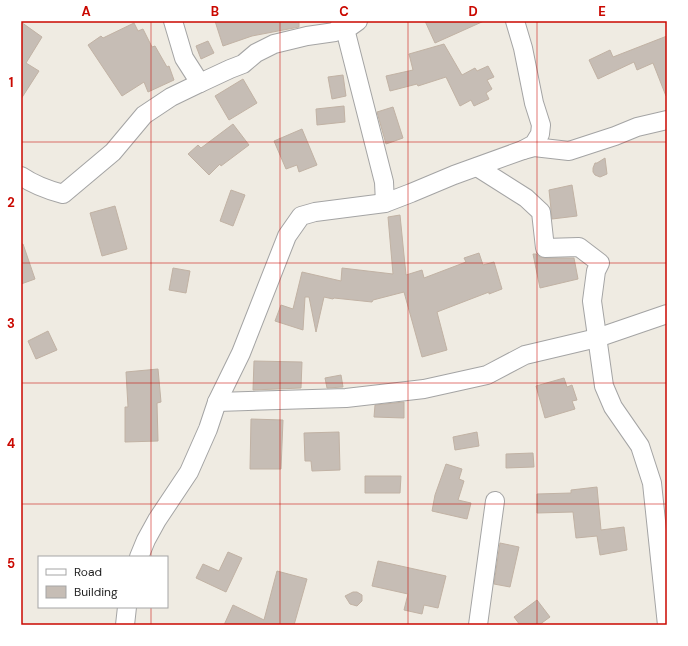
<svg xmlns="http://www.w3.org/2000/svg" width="688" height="646" font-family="'DM Sans',sans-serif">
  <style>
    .building { fill: #c6bdb5; stroke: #c1b2a4 }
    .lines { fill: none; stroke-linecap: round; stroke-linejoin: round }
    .minor-casing { stroke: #a4a4a4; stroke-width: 20 }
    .minor { stroke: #fff; stroke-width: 18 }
    .grid { fill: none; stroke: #ca0800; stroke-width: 1; stroke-opacity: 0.55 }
    .neatline { fill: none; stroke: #ca0800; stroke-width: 1.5 }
    .grid-label { font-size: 13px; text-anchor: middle; font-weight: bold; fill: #ca0800 }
  </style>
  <rect width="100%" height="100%" fill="#efebe2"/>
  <g class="building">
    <path d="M215,21H299V27L252,36L223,46Z"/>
    <path d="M425,21H484L435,43Z"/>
    <path d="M21,22L42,37L26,63L39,71L21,99Z"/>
    <path d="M134,23L138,31L143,29L152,47L155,46L167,67L169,66L174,80L148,92L144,82L122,96L88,45L101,36L103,38Z"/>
    <path d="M667,36V96H666L653,63L637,70L634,62L598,79L589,60L610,50L613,57Z"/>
    <path d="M208,41L214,53L201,59L196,46Z"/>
    <path d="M444,44L462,75L475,68L477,71L488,66L494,77L487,80L492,89L486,93L489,99L474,106L471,100L460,106L446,77L418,86L417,84L390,91L386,76L413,70L409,54Z"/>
    <path d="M343,75L346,96L332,99L328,77Z"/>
    <path d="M243,79L257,103L229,120L215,96Z"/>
    <path d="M344,106L345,122L317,125L316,109Z"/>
    <path d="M393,107L403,138L386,144L377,112Z"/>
    <path d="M233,124L249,145L221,166L220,164L209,175L188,154L198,145L201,148Z"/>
    <path d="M302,129L317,165L299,172L297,165L286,169L274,141Z"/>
    <path d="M605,158L607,174L600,177L595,175L593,172V168L595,163H597Z"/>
    <path d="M572,185L577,216L552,219L549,190Z"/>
    <path d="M231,190L245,195L233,226L220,221Z"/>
    <path d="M115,206L127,249L102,256L90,213Z"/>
    <path d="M400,215L406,275L422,270L424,278L466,262L464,258L479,253L483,265L494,262L502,289L489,294V292L437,312L447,350L422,357L404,292L373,300L372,302L334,298L333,299L324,297L316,332L309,297H305L303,330L275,321L281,305L293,309L302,272L341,281L342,268L393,274L388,217Z"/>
    <path d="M21,244H23L35,279L21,284Z"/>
    <path d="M533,254H536L540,257L545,258H574L578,279L540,288Z"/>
    <path d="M173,268L190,271L186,293L169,290Z"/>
    <path d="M48,331L57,350L36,359L28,341Z"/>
    <path d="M254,361L302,362L301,388L253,390Z"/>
    <path d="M158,369L161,402L157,403L158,441L125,442V407H128L126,372Z"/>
    <path d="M341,375L343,387L327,388L325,378Z"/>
    <path d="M564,378L567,387L572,385L577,400L572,401L575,409L545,418L536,386Z"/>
    <path d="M404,402V418L374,417L375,405Z"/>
    <path d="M251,419L283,420L281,469H250Z"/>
    <path d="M339,432L340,470L312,471L311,461H305L304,433Z"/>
    <path d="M477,432L479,446L455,450L453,437Z"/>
    <path d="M533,453L534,467L506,468V454Z"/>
    <path d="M446,464L462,469L459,479L464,481L458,500L471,503L467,519L432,511L435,495Z"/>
    <path d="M365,476H401L400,493H365Z"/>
    <path d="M597,487L601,530L624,527L627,550L600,555L597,536L576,538L573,512L537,513V494L571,493V490Z"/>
    <path d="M500,543L519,547L510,587L494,584Z"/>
    <path d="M228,552L242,558L226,592L196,578L203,564L219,571Z"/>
    <path d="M378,561L446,576L438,608L424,605L422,614L404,610L408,594L372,586Z"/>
    <path d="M277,571L307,579L294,625H224L233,605L264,620Z"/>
    <path d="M353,592H357L362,595V601L357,606L350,604L345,596Z"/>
    <path d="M537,600L550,617L539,625H520L514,617Z"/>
  </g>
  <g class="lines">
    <defs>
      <g id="minor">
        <path d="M173,21L184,58L200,83L230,69L243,64L256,53L274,44L307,36L335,32L343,23L351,26L358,21"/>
        <path d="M343,21L384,182L385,203"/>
        <path d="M515,21L523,48L534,103L541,125L540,134L534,144L523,150"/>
        <path d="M477,167L526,198L541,212L545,248L579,247L600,263L596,271L592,301L604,386L613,407L640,446L652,483L667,625"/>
        <path d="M21,176C34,185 48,190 63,194L113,152L144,115L171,97L200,83"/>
        <path d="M217,402L346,398L424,389L487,375L525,355L597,338L667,314"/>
        <path d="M139,557L146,540L157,520L189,472L208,429L217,402L241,353L287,236L301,216L315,212L385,203L411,193L454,175L523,150L534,147L569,151L615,136L637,127L667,120"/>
        <path d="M125,625L127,607"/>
        <path d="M478,625L495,501"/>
      </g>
    </defs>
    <use href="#minor" class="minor-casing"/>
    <use href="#minor" class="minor"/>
  </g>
  <path class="grid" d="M151,21V557M280,21V625M408,21V625M537,21V625M21,142H667M21,263H667M21,383H667M21,504H667M151,607V625"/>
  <rect width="688" height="646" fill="none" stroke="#ffffff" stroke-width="44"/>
  <rect x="38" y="556" width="130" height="52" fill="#ffffff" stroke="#a5a5a5"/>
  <rect x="46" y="569" width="20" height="6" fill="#ffffff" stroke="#a5a5a5"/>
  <text x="74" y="576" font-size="12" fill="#1d1d1d">Road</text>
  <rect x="46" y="586" width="20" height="12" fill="#c6bdb5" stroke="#a5a5a5"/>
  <text x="74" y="596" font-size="12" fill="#1d1d1d">Building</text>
  <rect x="22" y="22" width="644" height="602" class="neatline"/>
  <g class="grid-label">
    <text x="86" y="16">A</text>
    <text x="215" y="16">B</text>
    <text x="344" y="16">C</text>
    <text x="473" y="16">D</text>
    <text x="602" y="16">E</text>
    <text x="11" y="87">1</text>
    <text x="11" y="207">2</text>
    <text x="11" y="328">3</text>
    <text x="11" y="448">4</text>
    <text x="11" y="568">5</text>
  </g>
</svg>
